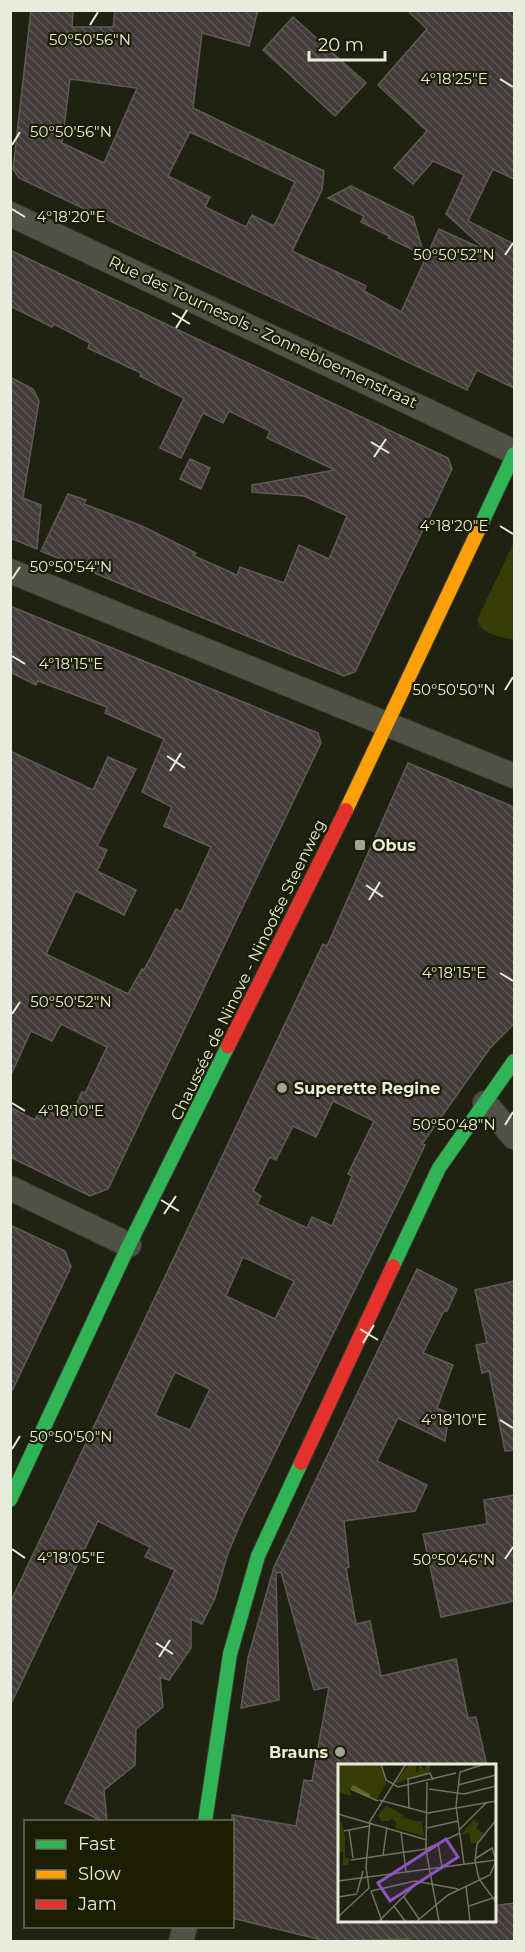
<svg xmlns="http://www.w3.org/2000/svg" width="525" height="1952" font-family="Montserrat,sans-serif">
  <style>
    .green { fill: #373d07 }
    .building { fill: url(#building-back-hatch); stroke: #605b57; stroke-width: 1.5; fill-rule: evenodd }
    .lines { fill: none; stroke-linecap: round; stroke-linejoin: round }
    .street-casing { stroke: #3a3c30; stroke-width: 26 }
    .fast-casing { stroke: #3a3c30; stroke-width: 16 }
    .slow-casing { stroke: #3a3c30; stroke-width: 16 }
    .jam-casing { stroke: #3a3c30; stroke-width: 16 }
    .street { stroke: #515247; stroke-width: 24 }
    .fast { stroke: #30b455; stroke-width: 14 }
    .slow { stroke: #ff9f0a; stroke-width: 14 }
    .jam { stroke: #e5322d; stroke-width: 14 }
    .ticks { fill: none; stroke: #e9ecdb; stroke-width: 2 }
    .poi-dot { fill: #a2a594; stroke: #1b1e03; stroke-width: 2 }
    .labels { text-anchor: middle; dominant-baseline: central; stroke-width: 4.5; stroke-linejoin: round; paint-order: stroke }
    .street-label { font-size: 16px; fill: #e9ecdb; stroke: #1b1e03 }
    .poi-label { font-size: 16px; font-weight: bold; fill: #e9ecdb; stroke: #1b1e03; text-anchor: start }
    .inset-river { fill: none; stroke: #606720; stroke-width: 3 }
    .inset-road { fill: none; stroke: #707362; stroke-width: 1.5 }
    .view { fill: #9152c5; fill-opacity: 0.15; stroke: #9152c5; stroke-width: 3 }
    .inset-edge { fill: none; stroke: #e9ecdb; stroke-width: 3 }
    .ticks-label { font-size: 15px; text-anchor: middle; fill: #e9ecdb; stroke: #1b1e03; stroke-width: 4.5; stroke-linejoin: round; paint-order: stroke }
  </style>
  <defs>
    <pattern id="building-back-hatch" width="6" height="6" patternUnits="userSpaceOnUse" patternTransform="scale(1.5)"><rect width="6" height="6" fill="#433a3a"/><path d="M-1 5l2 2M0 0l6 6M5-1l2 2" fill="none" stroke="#5e5756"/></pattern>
  </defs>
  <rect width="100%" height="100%" fill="#1f2211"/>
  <path class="green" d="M514,542V639H510C498,636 481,634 477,620Z"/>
  <g class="building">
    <path d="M31,10H65L73,12L72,27H113L115,10H258L249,46L202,33L193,108L324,171L322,190L292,251L366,286L364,291L401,312L439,229L487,251L446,214L464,175L433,161L413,184L394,168L427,131L378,85L427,29L407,10H514V179L493,169L468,221L514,244V388L477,370L467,390L19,178L13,169ZM70,79L137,88L104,163L62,143ZM190,132L295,182L274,226L252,215L246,227L205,207L210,197L168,176Z"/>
    <path d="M293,17L366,83L335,116L263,50Z"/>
    <path d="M351,186L413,217L424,255L388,238L389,236L361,222L364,216L328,198Z"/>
    <path d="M10,250L448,458L452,469L355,672L344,676L41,551L68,494L86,500L84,504L142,526L196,553L194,556L237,575L240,567L284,583L299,545L329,559L347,516L304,496L252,492V485L335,470L267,438L270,431L229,411L223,423L203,413L181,458L160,448L184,398L140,376L141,373L88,348L90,343L54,324L52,327L10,306Z"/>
    <path d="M10,377L33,389L39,401L23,498L41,505L37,549L10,538Z"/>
    <path d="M190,459L210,468L201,489L180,479Z"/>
    <path d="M10,606L318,733L321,743L108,1189L90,1196L10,1157V1107L35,1120L41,1107L68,1121L82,1092L85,1093L107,1047L61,1024L52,1041L31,1031L10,1077V751L93,790L108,757L136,769L97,846L107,850L97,871L136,890L124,915L76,891L46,954L128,994L142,969L144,970L176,909L181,912L211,847L164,826L172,807L142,792L164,739L105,713L107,707L38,681L36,685L10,672Z"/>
    <path d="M408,763L514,807V1024L490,1048L422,1144L425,1145L405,1187L242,1520L228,1553L215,1598L202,1624L191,1619V1648L169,1680L160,1677L163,1707L136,1729L135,1765L104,1790L107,1821H102L65,1803L175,1570L145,1557L150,1547L98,1521L10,1706V1603L323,944L327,946ZM333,1101L374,1121L348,1174L352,1176L332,1226L312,1217L307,1228L257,1204L261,1196L253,1191L270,1157L276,1160L293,1126L316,1137ZM243,1257L294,1281L275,1319L226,1296ZM175,1372L210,1389L190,1430L155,1415Z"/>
    <path d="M10,1225L65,1251L71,1267L10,1395Z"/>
    <path d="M417,1269L457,1289L447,1311H444L423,1353L453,1365L437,1408L449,1413L445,1441L398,1418L377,1461L427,1485L415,1511L344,1521L349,1567L346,1568L356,1624L370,1621L381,1676L456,1659L468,1718L476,1717L487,1766H339V1920H494V1906L514,1903V1941H408V1939L326,1941L232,1918V1815L296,1826L304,1780L312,1781L329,1687L314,1690L281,1572L276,1573L279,1700L241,1708L248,1658L274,1567Z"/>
    <path d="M514,1281V1450L505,1451L489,1371L482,1373L476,1345L487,1343L475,1290Z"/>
    <path d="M514,1495V1601L441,1617L423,1534L487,1524L484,1500Z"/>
  </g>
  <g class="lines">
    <defs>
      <g id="street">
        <path d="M10,214L514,452"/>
        <path d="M10,571L514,776"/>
        <path d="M485,1103L514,1137"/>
        <path d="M10,1188L129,1245"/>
        <path d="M181,1942L185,1926"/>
      </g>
      <g id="fast">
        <path d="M478,531L514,454"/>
        <path d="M393,1266L439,1168L514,1061"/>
        <path d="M10,1500L129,1245L228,1046"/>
        <path d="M205,1822L230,1654L258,1556L301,1463"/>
      </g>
      <path id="slow" d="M346,810L478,531"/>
      <g id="jam">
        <path d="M228,1046L346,810"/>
        <path d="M301,1463L393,1266"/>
      </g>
    </defs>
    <use href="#street" class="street-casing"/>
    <use href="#fast" class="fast-casing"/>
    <use href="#slow" class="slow-casing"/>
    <use href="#jam" class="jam-casing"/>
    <use href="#street" class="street"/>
    <use href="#fast" class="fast"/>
    <use href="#slow" class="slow"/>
    <use href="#jam" class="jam"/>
  </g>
  <path class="ticks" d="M90,25L98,12M500,79L513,87M12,145L20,132M12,209L25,217M505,255L513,243M172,313L190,324M176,328L187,310M371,442L389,453M374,457L386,439M500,526L513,534M12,579L20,567M12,656L25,664M505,690L513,677M167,756L185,768M170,771L181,753M366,885L383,897M369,900L380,882M500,973L513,981M12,1014L20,1002M12,1103L25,1111M505,1125L513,1112M161,1200L179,1211M164,1214L176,1196M360,1329L378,1340M363,1343L374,1325M500,1420L513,1428M12,1449L20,1436M12,1549L25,1558M505,1559L513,1547M156,1643L173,1654M159,1657L170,1640"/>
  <g class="poi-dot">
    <rect x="354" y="839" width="12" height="12" rx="3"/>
    <circle cx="282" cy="1088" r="6"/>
    <circle cx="340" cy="1752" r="6"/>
  </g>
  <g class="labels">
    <g class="street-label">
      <text transform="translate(263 332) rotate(25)">Rue des Tournesols - Zonnebloemenstraat</text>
      <text transform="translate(248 970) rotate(-64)">Chaussée de Ninove - Ninoofse Steenweg</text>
    </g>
    <g class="poi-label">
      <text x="372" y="845">Obus</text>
      <text x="294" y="1088">Superette Regine</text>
      <text x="328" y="1752" text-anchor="end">Brauns</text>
    </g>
  </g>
  <g transform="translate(338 1764)">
    <rect width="158" height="158" fill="#1f2211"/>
    <path d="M71,0H78L79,10L82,0L87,8L88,1L92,0L91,8L56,20ZM48,42L66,51L65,54L57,52L51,57H43L40,51Z" fill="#373d07"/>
    <path d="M57,52L84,58L86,72L57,64L58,58L52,54ZM136,55L141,60L138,64L146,70L139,79H133L131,69L123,71ZM0,58H3L7,73V94H12L10,101H5V88H0Z" fill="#373d07"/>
    <path d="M1,0H42L48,19L39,35L12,25L13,32L0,28Z" fill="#373d07"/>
    <path class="inset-river" d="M14,22L32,32"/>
    <path class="inset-road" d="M43,0L48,16L60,23L118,9M122,8L118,42L126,100M122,8L147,0M89,18L88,86L101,157M120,21L158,11M13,25L40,37M91,25L126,30L158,22M41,36L90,49L158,37M71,45L70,15L92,9L95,16M0,50L89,76M158,56L139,80L137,97L141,115L158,138M89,64L120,57M11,66L15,94M121,66L149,38M6,67L31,62M63,68L68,108M100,79L104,103M45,91L49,63M137,95L154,84L158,96M13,96L88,85L122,69M0,117L158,96M128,122L132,157M33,127L77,117L120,125M33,127L44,157M19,129L25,107M0,133L19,130M66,133L81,155M56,142L67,157M131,142L158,133M0,153L31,124L28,103L32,57L68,0M41,157L81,117M79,157L110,131L152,111L158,97"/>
    <path class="view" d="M108,75L120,93L52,137L40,119Z"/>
    <rect width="158" height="158" class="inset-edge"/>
  </g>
  <g class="ticks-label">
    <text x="90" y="45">50°50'56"N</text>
    <text x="454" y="84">4°18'25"E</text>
    <text x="71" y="137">50°50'56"N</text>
    <text x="71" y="222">4°18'20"E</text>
    <text x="454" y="260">50°50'52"N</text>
    <text x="454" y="531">4°18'20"E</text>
    <text x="71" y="572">50°50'54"N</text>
    <text x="71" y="669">4°18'15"E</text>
    <text x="454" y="695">50°50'50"N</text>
    <text x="454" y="978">4°18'15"E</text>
    <text x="71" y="1007">50°50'52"N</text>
    <text x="71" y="1116">4°18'10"E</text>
    <text x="454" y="1130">50°50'48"N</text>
    <text x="454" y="1425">4°18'10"E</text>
    <text x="71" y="1442">50°50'50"N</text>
    <text x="71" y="1563">4°18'05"E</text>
    <text x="454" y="1565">50°50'46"N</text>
  </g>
  <rect width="525" height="1952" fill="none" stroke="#e9ecdb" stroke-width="24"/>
  <rect x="24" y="1820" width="210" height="108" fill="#1b1e03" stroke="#6d7059" stroke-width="1.5"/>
  <rect x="36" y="1840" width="30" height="9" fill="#30b455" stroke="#6d7059" stroke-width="1.5"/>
  <text x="78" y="1850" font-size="18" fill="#e9ecdb">Fast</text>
  <rect x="36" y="1870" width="30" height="9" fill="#ff9f0a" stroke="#6d7059" stroke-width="1.5"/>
  <text x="78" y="1880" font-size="18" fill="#e9ecdb">Slow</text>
  <rect x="36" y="1900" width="30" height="9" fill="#e5322d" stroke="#6d7059" stroke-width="1.5"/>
  <text x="78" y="1910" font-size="18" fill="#e9ecdb">Jam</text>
  <path d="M309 51v9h76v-9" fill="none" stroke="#e9ecdb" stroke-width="3"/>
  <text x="318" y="51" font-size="18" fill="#e9ecdb" stroke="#1b1e03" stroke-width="4.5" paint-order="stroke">20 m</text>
</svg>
